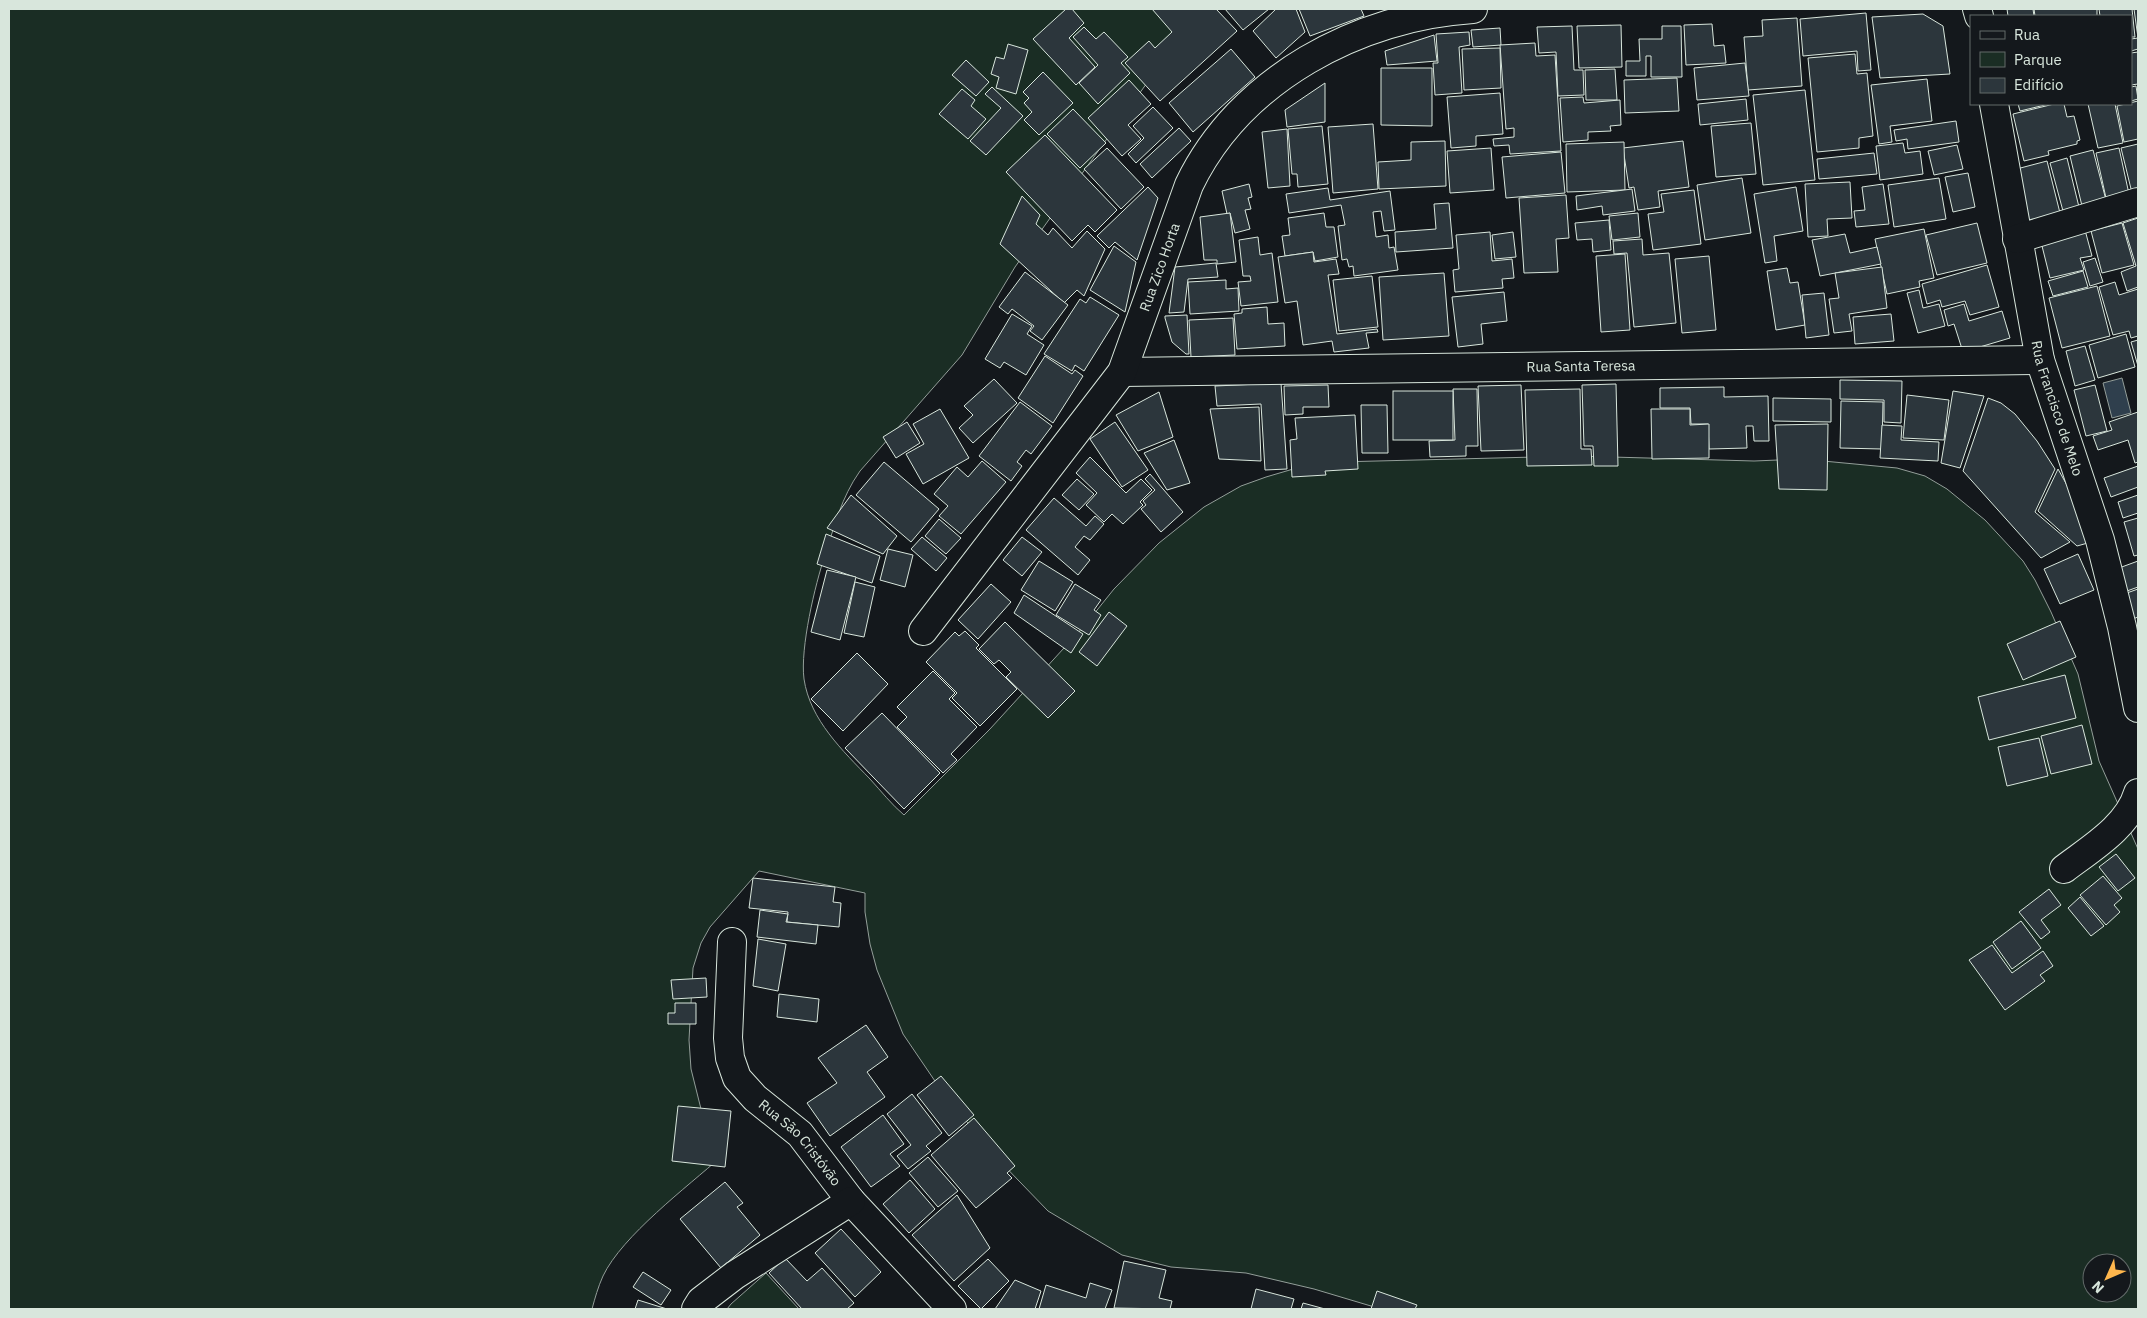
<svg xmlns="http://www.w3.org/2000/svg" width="2147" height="1318" font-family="'IBM Plex Sans',sans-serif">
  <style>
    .green { fill: #1a2d24; stroke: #939e99; fill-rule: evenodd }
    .water { fill: #2f3f4d; stroke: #939e99 }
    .building { fill: #2c363c; stroke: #d8e6dc }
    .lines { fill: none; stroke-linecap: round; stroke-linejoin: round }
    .street-casing { stroke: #d8e6dc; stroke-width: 30 }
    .street { stroke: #14181c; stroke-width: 28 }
    .labels { text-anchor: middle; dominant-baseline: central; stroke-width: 4; stroke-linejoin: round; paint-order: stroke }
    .street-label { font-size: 14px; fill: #d8e6dc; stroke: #14181c }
  </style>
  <rect width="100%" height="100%" fill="#14181c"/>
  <g class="green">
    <path d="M9,9H1200L1015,267L962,355L860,471C841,498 835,525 825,555C815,585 800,648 804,679C810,720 843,751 870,779C881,791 892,805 904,815L990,729L1085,625L1114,589L1159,543L1204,507L1241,486L1266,477L1300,467L1337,462L1576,456L1754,461L1802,459L1897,468L1925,476L1947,489L1985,520L2023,561L2035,580L2051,612L2078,674L2099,761L2138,849V1309H1381L1314,1289L1246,1273L1171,1267L1122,1255L1048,1211L991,1152L939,1087L903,1034L877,970L870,944L865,912V893L759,871L710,927L701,943L693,968L689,1040L691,1069L702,1113L722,1156C687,1187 622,1236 603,1276C598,1287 595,1298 592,1309H9ZM2092,1263H2122V1293H2092Z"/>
    <path d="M766,1273L799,1309H727L731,1304Z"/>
  </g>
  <path class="water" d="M2122,378L2131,413L2112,418L2103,383Z"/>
  <g class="building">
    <path d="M1066,9H1072L1084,23L1069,38L1095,67L1076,85L1033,39Z"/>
    <path d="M1152,9H1216L1237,31L1160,101L1125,63L1149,41L1155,48L1172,32Z"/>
    <path d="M1225,9H1269L1243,30Z"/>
    <path d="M1276,9H1296L1305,32L1276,58L1253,31Z"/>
    <path d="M1299,9H1361L1364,16L1310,36Z"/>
    <path d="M2007,9H2033L2034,16H2008Z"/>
    <path d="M2034,9H2097V16H2035Z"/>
    <path d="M2099,9H2132L2135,37H2131V16H2100Z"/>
    <path d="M2134,9H2138V49L2131,51V39L2138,38Z"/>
    <path d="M1866,13L1871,70L1858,71L1857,51L1803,56L1800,19Z"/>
    <path d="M1923,14L1943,26L1950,74L1880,78L1872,17Z"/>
    <path d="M1797,18L1802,86L1748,90L1744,37L1763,36L1762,20Z"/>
    <path d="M1712,24L1714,46L1724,45L1726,63L1686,65L1684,25Z"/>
    <path d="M1621,25L1622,67L1579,68L1577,26Z"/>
    <path d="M1572,26L1574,70H1583L1584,95L1558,96L1556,52L1539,53L1537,27Z"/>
    <path d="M1662,26H1681L1682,77H1651V56H1646V76H1626V61H1640L1639,39H1662Z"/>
    <path d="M1084,27L1096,39L1104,32L1128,57L1121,63L1130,73L1098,104L1079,83L1098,65L1073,37Z"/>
    <path d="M1500,28L1501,45L1473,47L1471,30Z"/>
    <path d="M1469,32L1470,45L1459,47L1462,93L1435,95L1433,63H1438L1436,34Z"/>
    <path d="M1434,35L1437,61L1387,65L1385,51Z"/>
    <path d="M1535,43L1536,56L1555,55L1561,151L1510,154L1509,145L1494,146L1493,139L1514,137V128L1506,129L1500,45Z"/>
    <path d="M1008,44L1028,50L1016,94L996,88L999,77L991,74L996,57L1004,59Z"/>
    <path d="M1500,48L1501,88L1464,90L1462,49Z"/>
    <path d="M1231,49L1255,77L1193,132L1169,103Z"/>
    <path d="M2138,52V84L2131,85V53Z"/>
    <path d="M1855,54L1857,74L1867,73L1873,136L1859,138V148L1817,152L1808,58Z"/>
    <path d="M966,60L989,82L976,96L952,75Z"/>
    <path d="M1745,63L1749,96L1697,100L1694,68Z"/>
    <path d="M1381,68H1432V126L1381,125Z"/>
    <path d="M1615,69L1617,100H1586L1585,70Z"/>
    <path d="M1043,72L1073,103L1039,135L1024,120L1032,112L1024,103L1029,98L1023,92Z"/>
    <path d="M1677,78L1679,111L1625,113L1624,80Z"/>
    <path d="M1927,79L1932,121L1890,126L1892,142L1879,144L1871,85Z"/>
    <path d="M1129,80L1151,104L1128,125L1141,139L1122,156L1088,118Z"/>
    <path d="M1325,83V122L1287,127L1285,110Z"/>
    <path d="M2136,86L2138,99L2131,101V87Z"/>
    <path d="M992,87L1023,116L986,155L970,141L1001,108L985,94Z"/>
    <path d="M962,89L975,100L971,106L986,119L968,139L939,114Z"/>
    <path d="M1805,90L1815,180L1763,185L1753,95Z"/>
    <path d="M1500,93L1503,134L1476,136V146L1451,148L1447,97Z"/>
    <path d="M1583,97L1584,103L1620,100L1621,125L1610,126L1611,131L1588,132V140L1563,142L1560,98Z"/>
    <path d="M1746,99L1748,120L1700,125L1698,104Z"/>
    <path d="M2138,101V139L2124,142L2117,106Z"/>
    <path d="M2018,104H2049L2020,111Z"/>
    <path d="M2054,104H2064L2067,117L2074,116L2080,140L2077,141V144L2048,151L2049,155L2024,161L2013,114Z"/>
    <path d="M2088,104H2118H2115L2123,143L2098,148Z"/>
    <path d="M1153,107L1173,128L1136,163L1128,154L1144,138L1133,126Z"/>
    <path d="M1073,109L1106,143L1080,168L1047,134Z"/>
    <path d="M1956,121L1959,142L1908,149L1907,139L1896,141L1894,130Z"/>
    <path d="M1751,123L1756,174L1716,177L1711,126Z"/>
    <path d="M1373,124L1378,189L1333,193L1328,127Z"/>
    <path d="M1322,126L1328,184L1298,187L1297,174H1292L1288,129Z"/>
    <path d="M1179,128L1191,141L1152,178L1140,164Z"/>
    <path d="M1287,129L1290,186L1268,188L1262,132Z"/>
    <path d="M1045,135L1117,210L1095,232L1088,225L1072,241L1006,172Z"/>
    <path d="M1445,141L1446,186L1379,189L1378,162L1411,160V142Z"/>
    <path d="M1683,141L1689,187L1658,191L1660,207L1638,210L1634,187L1629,188L1623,148Z"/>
    <path d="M1624,142L1625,190L1567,192L1566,144Z"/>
    <path d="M1903,143L1905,153L1920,151L1923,174L1880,180L1876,146Z"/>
    <path d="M2138,144V191L2132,193L2121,148Z"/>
    <path d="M1957,145L1963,169L1934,175L1928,151Z"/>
    <path d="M1107,148L1144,187L1121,209L1084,169Z"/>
    <path d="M1491,148L1494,190L1450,193L1447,151Z"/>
    <path d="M2119,148L2129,194L2106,198L2096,153Z"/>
    <path d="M2093,150L2106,200L2082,206L2070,156Z"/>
    <path d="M1561,152L1565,193L1506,198L1502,157Z"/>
    <path d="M1874,153L1877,174L1819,179L1817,159Z"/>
    <path d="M2067,158L2079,207L2063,211L2050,163Z"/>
    <path d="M2047,161L2060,213L2022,222L2009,171Z"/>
    <path d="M1968,173L1975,207L1953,212L1945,177Z"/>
    <path d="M1742,178L1751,233L1705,240L1697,185Z"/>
    <path d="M1939,178L1946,219L1894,227L1888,185Z"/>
    <path d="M1850,182L1852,218L1827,219L1828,236L1808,237L1805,184Z"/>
    <path d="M1249,184L1252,197L1248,198L1251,209L1245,210L1250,229L1235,233L1230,213L1227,214L1222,191Z"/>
    <path d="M1883,184L1889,224L1856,227L1854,211L1865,210L1862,187Z"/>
    <path d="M1148,187L1158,198L1137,260L1115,242L1109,248L1097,236Z"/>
    <path d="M1796,187L1803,231L1774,236L1777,261L1765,263L1754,194Z"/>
    <path d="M1328,188L1330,200L1390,191L1395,230L1384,231L1381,211L1373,212L1376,237L1388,235L1389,248L1394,247L1398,270L1354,276L1353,266L1349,267L1347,259L1342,260L1338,226L1345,225L1341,205L1289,213L1286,194Z"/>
    <path d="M1632,189L1635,211L1603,215L1602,206L1577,210L1576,196Z"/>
    <path d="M1694,190L1701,244L1653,250L1648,214L1664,212L1661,194Z"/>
    <path d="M1566,195L1569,238L1556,239L1558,272L1524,273L1519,198Z"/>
    <path d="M1022,196L1040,215L1036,224L1048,235L1053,228L1072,248L1087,231L1105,249L1084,296L1077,290L1064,303L1000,244Z"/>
    <path d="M1449,203L1453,248L1396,252L1395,232L1436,229L1434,204Z"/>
    <path d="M1230,213L1236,262L1217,264V260H1204L1200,217Z"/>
    <path d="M1324,213L1326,227H1334L1338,257L1315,261L1313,252L1285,256L1282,236L1290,235L1288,218Z"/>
    <path d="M1638,213L1640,237L1612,240L1609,216Z"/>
    <path d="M2138,218V287L2127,291L2121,272L2136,266L2123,223Z"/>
    <path d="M1609,220L1611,250L1593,252L1592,239L1577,240L1575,223Z"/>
    <path d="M1977,223L1987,263L1937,275L1926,235Z"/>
    <path d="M2122,223L2134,265L2102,273L2091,231Z"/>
    <path d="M1924,229L1934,278L1919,281L1920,287L1887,294L1875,239Z"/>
    <path d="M2085,230L2092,256L2080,258L2084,270L2050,278L2041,242Z"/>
    <path d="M1490,232L1492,261L1512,259L1514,278L1502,279L1503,288L1455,292L1453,270L1459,269L1456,235Z"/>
    <path d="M1513,232L1516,257L1495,259L1492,235Z"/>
    <path d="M1845,234L1850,253L1877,247L1881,264L1820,276L1812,240Z"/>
    <path d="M1258,237L1260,255L1272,253L1278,302L1241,306L1238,282L1251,281L1250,276H1243L1239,240Z"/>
    <path d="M1642,239L1643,255L1669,253L1676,323L1634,327L1627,253L1614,254L1613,241Z"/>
    <path d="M1114,246L1136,262L1125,312L1090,290Z"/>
    <path d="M1313,252L1314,262L1336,259L1339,274L1328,275L1337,334L1377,329L1378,332L1366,333L1369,348L1334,352L1332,341L1303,345L1297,301L1285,303L1278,257Z"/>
    <path d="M1625,254L1630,330L1601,332L1596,256Z"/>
    <path d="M1709,256L1716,330L1682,333L1675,259Z"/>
    <path d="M2095,258L2103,282L2090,286L2083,262Z"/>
    <path d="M1216,263L1218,277L1188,279L1184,312L1169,313L1175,267Z"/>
    <path d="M1987,265L1999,307L1970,315L1965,301L1942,307L1940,300L1927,304L1922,284Z"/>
    <path d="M1882,267L1887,308L1849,314L1852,331L1834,333L1829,299L1839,298L1835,273Z"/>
    <path d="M1787,268L1790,283L1798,282L1805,325L1776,330L1767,271Z"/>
    <path d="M2083,271L2088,287L2053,296L2048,281Z"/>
    <path d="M1025,272L1068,305L1042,340L1030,331L1034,326L1012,309L1008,314L999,307Z"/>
    <path d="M1444,273L1449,336L1383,340L1379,277Z"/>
    <path d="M1372,276L1378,327L1339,331L1333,280Z"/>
    <path d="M1226,280V289L1238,288L1239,311L1190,314L1188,282Z"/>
    <path d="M2115,282L2119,295L2138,289V336L2131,338L2129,331L2113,335L2099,287Z"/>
    <path d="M2097,286L2110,336L2062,348L2049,298Z"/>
    <path d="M1919,290L1923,308L1939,304L1945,326L1918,333L1907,293Z"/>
    <path d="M1504,292L1507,321L1481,324L1483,344L1458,347L1452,297Z"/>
    <path d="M1824,293L1829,335L1806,338L1802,295Z"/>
    <path d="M1090,297L1119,315L1084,371L1075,365L1072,371L1044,354L1080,299L1086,303Z"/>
    <path d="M1964,304L1969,321L2002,311L2010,338L1963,352L1954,324L1948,326L1944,310Z"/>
    <path d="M1267,307L1268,324L1284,323L1285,346L1237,349L1234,314L1242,313V309Z"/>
    <path d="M1012,314L1032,326L1027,334L1044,345L1026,375L1004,362L1000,368L985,359Z"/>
    <path d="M1891,314L1894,341L1855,344L1853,317Z"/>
    <path d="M1187,315L1189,354H1186L1172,342L1165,318V316Z"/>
    <path d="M1233,318L1235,355L1191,357L1189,320Z"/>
    <path d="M2126,334L2135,367L2098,378L2089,345Z"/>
    <path d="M2138,340V366L2131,342Z"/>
    <path d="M2085,346L2095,380L2075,386L2066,351Z"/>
    <path d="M1045,356L1072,374L1075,370L1083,376L1053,423L1018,398Z"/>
    <path d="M994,379L1017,403L973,443L959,428L973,415L964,406Z"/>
    <path d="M1840,380L1902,381L1901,423L1884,422V400L1840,399Z"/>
    <path d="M1281,383L1287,469L1265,470L1261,404L1217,406L1215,386Z"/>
    <path d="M1616,384L1618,466H1594L1593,446H1584L1582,385Z"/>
    <path d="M1328,385L1329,407H1303V414L1285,415L1284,386Z"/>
    <path d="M1521,385L1524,450L1481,451L1478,386Z"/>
    <path d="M2095,385L2107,431L2086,436L2074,390Z"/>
    <path d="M1724,387V397L1768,396L1769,441H1754L1753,426H1746L1747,448L1709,449L1708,424H1691L1690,408H1660V388Z"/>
    <path d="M1453,389H1477L1478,446H1466V456L1430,457L1429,441L1455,440Z"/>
    <path d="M1580,389L1581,449H1591L1592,465L1527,466L1525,390Z"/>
    <rect x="1393" y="391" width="60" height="49"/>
    <path d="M1953,391L1984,396L1960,468L1941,463Z"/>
    <path d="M1159,392L1173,437L1138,451L1116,415Z"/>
    <path d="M1907,395L1949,400L1944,440L1903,438Z"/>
    <path d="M1773,398L1831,399V422L1773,421Z"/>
    <path d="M1988,398L2001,403L2015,414L2037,441L2055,469L2035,512L2070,542L2041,558L1963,471Z"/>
    <path d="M1841,401L1883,402L1882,449L1840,448Z"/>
    <path d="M1020,402L1052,426L1031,454L1026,450L1017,462L1022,466L1011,481L979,456Z"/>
    <path d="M1361,405H1387L1388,453H1362Z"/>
    <path d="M1259,407L1261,461L1219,459L1210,409Z"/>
    <path d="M940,409L969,458L923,484L906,454L924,444L913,424Z"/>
    <path d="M1651,409H1690V425L1709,424V458L1652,459Z"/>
    <path d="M2138,412V462L2135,463L2128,440L2098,450L2093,436L2112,430L2109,422Z"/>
    <path d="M1355,415L1358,469L1325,471L1326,475L1292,477L1290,440L1297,439L1295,418Z"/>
    <path d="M907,422L920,443L896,458L883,437Z"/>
    <path d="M1115,422L1148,470L1122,487L1090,439Z"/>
    <path d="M1828,424L1827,490L1779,489L1775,425Z"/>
    <path d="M1882,425L1902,426L1901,440L1939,442L1938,461L1880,458Z"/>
    <path d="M1174,440L1190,483L1167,490L1144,453Z"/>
    <path d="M1090,457L1126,493L1141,479L1152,490L1140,502L1143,505L1123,524L1112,514L1104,522L1086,505L1097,493L1076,473Z"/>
    <path d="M982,461L1006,482L961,534L939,516L948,506L934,494L957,467L968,477Z"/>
    <path d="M884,462L939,509L911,542L856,495Z"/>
    <path d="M2138,466V487L2111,497L2104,478Z"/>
    <path d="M2058,469L2083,514L2095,541L2077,546L2038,511Z"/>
    <path d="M1150,474L1183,512L1161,532L1141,509L1146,505L1143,501L1155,490L1145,479Z"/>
    <path d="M1077,479L1094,494L1079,510L1062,495Z"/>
    <path d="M851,495L897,536L883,554L827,528Z"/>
    <path d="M2138,495V513L2123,518L2118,502Z"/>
    <path d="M1054,498L1086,526L1095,516L1104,524L1090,540L1084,536L1075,547L1090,560L1078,575L1026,530Z"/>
    <path d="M2138,518V555L2134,556L2124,522Z"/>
    <path d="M939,519L961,538L946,554L925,536Z"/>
    <path d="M826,534L880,556L872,583L817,564Z"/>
    <path d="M922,537L947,558L936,571L911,549Z"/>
    <path d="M1022,537L1042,552L1022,576L1003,560Z"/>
    <path d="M888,549L913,555L905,587L880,580Z"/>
    <path d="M2078,554L2094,590L2060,604L2044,569Z"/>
    <path d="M1039,561L1073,582L1055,611L1021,590Z"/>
    <path d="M2138,561V587L2127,591L2119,568Z"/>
    <path d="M827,570L856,577L840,640L811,632Z"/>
    <path d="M855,582L875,587L864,637L844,633Z"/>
    <path d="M991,584L1011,602L978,639L958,620Z"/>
    <path d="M1075,584L1101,600L1094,610L1101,615L1089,635L1056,615Z"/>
    <path d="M2138,589V617L2133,619L2124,594Z"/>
    <path d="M1024,595L1083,634L1071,653L1014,613Z"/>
    <path d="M1109,612L1127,626L1097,666L1079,652Z"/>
    <path d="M2060,621L2076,657L2023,680L2007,644Z"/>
    <path d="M1005,622L1075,691L1048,718L1006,677L1011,672L999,660L994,664L979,649Z"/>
    <path d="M965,631L979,645L976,648L1017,689L980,726L952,698L957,693L926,662L955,632L959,636Z"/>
    <path d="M857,653L888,684L843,731L811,699Z"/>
    <path d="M933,671L955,693L949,699L977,727L951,754L957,760L943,773L897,727L907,717L897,707Z"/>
    <path d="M2065,675L2076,718L1989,740L1978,697Z"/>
    <path d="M882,713L940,773L904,809L845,748Z"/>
    <path d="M2082,725L2092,764L2051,774L2041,736Z"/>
    <path d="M2039,738L2048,776L2007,786L1998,747Z"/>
    <path d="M2116,854L2135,878L2118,891L2099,867Z"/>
    <path d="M2103,876L2122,898L2114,905L2120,912L2106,925L2080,895Z"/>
    <path d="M753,878L835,887L833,902L841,903L839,927L787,922L788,912L749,908Z"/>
    <path d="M2049,889L2061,905L2041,920L2050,932L2041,939L2019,912Z"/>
    <path d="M2080,897L2104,926L2091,936L2068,908Z"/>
    <path d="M760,910L788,914L786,922L818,925L816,944L757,937Z"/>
    <path d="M2021,921L2041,948L2012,969L1993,942Z"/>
    <path d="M758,939L786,944L778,991L753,986Z"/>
    <path d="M1992,945L2012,973L2043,951L2053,966L2040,975L2045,981L2005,1010L1969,960Z"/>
    <path d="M706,978L707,997L673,999L671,980Z"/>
    <path d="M779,994L819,999L817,1022L777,1017Z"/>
    <path d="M675,1003H696V1024H668V1013H675Z"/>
    <path d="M866,1025L888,1057L867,1072L885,1097L830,1136L807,1103L837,1083L818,1058Z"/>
    <path d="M941,1076L974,1115L949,1136L917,1095Z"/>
    <path d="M912,1094L942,1133L926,1146L931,1151L908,1169L897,1156L911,1145L887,1114Z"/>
    <path d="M678,1106L731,1111L725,1167L672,1161Z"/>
    <path d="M883,1115L904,1144L890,1154L900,1166L871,1187L841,1147Z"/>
    <path d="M974,1118L1015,1166L1007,1173L1012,1178L976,1208L931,1155Z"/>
    <path d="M928,1157L958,1191L938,1207L909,1173Z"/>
    <path d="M910,1180L935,1209L909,1233L883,1204Z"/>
    <path d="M725,1182L743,1203L737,1207L760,1235L721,1268L680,1219Z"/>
    <path d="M957,1195L990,1248L954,1281L912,1235Z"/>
    <path d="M841,1229L881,1272L855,1297L815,1253Z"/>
    <path d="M785,1258L807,1281L822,1268L854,1303L847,1309H802L769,1273Z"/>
    <path d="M988,1259L1009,1281L981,1309L958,1286Z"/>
    <path d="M1124,1261L1166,1270L1159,1298L1172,1301L1170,1309L1114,1308Z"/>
    <path d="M643,1272L671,1290L661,1305L633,1287Z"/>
    <path d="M1015,1280L1041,1291L1035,1309H995Z"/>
    <path d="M1090,1283L1112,1290L1105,1309H1039L1046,1285L1086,1298Z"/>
    <path d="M1256,1289L1294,1299L1291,1309H1251Z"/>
    <path d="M1377,1291L1417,1305L1415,1309H1371Z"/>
    <path d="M638,1300L667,1309H635Z"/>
    <path d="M1303,1303L1325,1309H1301Z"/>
  </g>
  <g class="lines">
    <defs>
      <g id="street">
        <path d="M1977,9L1979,16"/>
        <path id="s1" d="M1994,104L2040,360L2100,540L2122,627L2138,708"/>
        <path d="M2017,239L2138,202"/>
        <path id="s2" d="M1122,372L2040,360"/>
        <path id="s3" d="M923,631L1122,372L1189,185C1240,79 1359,16 1473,9"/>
        <path d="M2064,869C2090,849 2128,827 2138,793"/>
        <path id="s4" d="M732,942L728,1038L730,1058L737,1078L755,1098L800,1134L851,1201L952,1309"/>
        <path d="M696,1309L701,1301L735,1275L851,1201"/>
      </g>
    </defs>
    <use href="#street" class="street-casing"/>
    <use href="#street" class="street"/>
  </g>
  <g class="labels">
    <g class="street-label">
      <text stroke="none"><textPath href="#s3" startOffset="438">Rua Zico Horta</textPath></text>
      <text stroke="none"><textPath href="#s2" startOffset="459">Rua Santa Teresa</textPath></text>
      <text stroke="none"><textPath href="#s1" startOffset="311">Rua Francisco de Melo</textPath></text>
      <text stroke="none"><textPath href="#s4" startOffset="228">Rua São Cristóvão</textPath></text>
    </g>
  </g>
  <rect width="2147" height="1318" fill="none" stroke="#d8e6dc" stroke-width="20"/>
  <rect x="1970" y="15" width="162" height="90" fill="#14181c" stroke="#626a69"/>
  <rect x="1980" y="31" width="25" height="8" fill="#14181c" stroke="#626a69"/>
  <text x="2014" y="40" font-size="15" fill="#d8e6dc">Rua</text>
  <rect x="1980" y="52" width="25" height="15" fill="#1a2d24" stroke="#626a69"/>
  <text x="2014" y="65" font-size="15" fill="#d8e6dc">Parque</text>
  <rect x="1980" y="78" width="25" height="15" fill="#2c363c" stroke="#626a69"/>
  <text x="2014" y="90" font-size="15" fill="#d8e6dc">Edifício</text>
  <g transform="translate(2107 1278) rotate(225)"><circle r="24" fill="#14181c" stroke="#626a69"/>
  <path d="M0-4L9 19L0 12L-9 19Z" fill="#ffb74d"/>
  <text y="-8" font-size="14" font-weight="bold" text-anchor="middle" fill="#d8e6dc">N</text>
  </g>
</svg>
